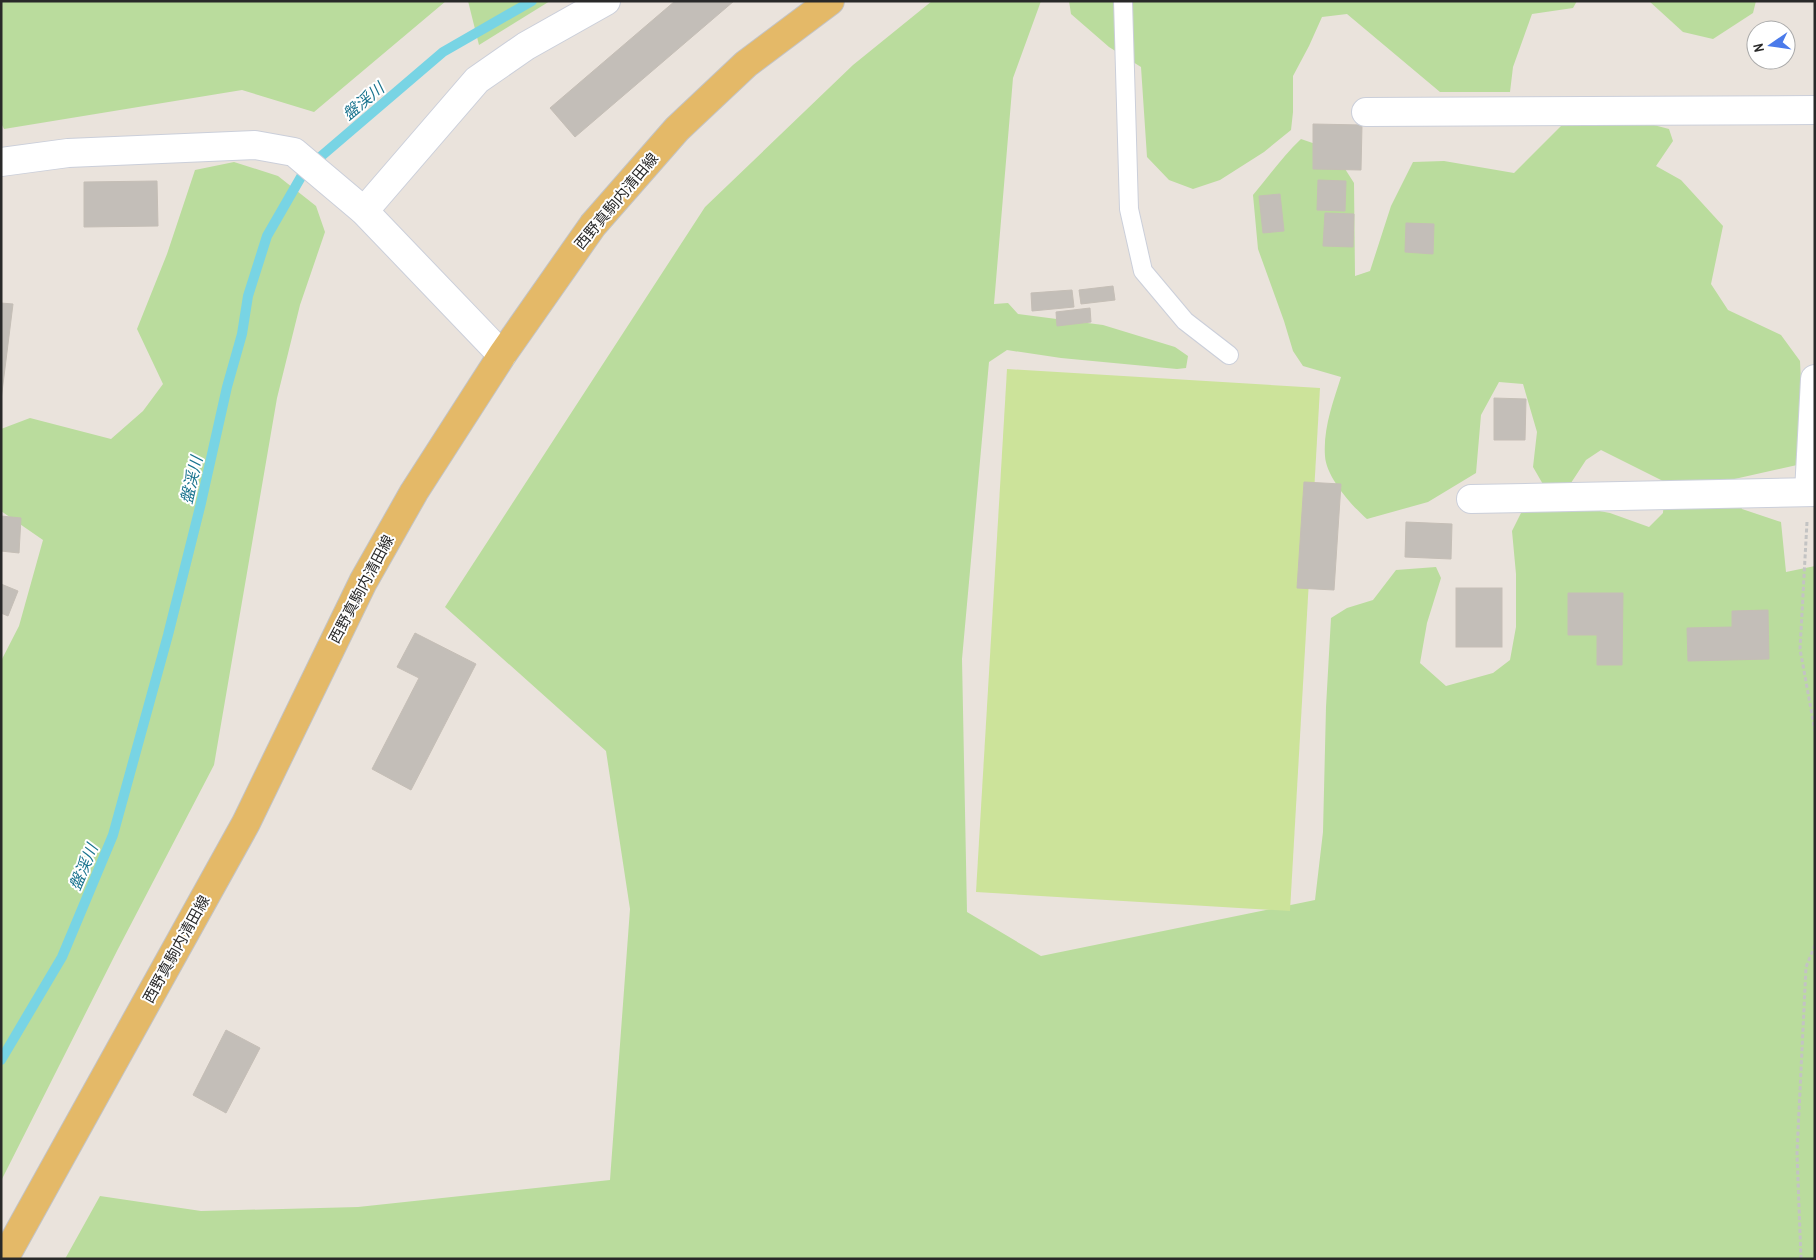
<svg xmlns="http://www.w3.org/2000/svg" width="1816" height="1260" font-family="'Archivo Narrow','Noto Sans JP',sans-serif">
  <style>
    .green { fill: #badc9d }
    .pitch { fill: #cce39a }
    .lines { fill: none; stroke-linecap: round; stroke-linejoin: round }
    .stream { stroke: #78d4e4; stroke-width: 10 }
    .building { fill: #c3beb8; stroke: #c5beb6 }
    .lane-casing { stroke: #cbcfda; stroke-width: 20 }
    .street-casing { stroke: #cbcfda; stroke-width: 30 }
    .primary-casing { stroke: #c3c3c3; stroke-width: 30 }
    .path { stroke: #c3c3c3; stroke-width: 3; stroke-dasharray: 4 2.5; stroke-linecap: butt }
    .lane { stroke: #fff; stroke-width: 18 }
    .street { stroke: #fff; stroke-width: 28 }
    .primary { stroke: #e4b968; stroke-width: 28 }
    .labels { text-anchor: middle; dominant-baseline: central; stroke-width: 4; stroke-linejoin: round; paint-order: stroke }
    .street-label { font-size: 15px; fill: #292929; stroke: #fff }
    .water-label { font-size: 16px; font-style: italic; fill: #19738e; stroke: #fff }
  </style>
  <rect width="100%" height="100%" fill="#eae3dc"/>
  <g class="green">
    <path d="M1,1H446L314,112L242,90L4,129L1,123Z"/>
    <path d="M468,1H550L479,45Z"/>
    <path d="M932,1H1041L1013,78L994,304L1008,303L1018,314L1103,325L1175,347L1188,356L1186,368L1177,369L1061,358L1007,350L989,362L962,659L967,912L1041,956L1315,900L1323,832L1326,707L1331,618L1347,608L1373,600L1396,570L1436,567L1441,578L1427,623L1420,663L1446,686L1493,673L1510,660L1516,627V574L1512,531L1524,507H1578L1610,513L1649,527L1663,513L1665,482L1601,450L1586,460L1569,486H1544L1533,467L1537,432L1523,384L1499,382L1481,415L1476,473L1428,502L1367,519C1352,506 1326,477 1325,456C1323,429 1333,402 1341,377L1303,366L1293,351L1284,321L1258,249L1253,195C1269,176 1283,156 1301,139L1333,150L1354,183L1355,276L1370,271L1391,206L1413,162L1444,161L1514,173L1567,120L1646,123L1669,129L1673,141L1656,166L1681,180L1723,226L1711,284L1728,310L1781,335L1800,361L1802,403L1815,461L1730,480L1742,509L1781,522L1786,572L1815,566V1259H65L100,1196L201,1211L358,1207L610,1180L630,909L606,751L445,607L705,207L853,65Z"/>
    <path d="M1069,1H1577L1573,8L1532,14L1513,67L1510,92H1440L1347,14L1322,17L1309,46L1293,76V112L1291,130L1264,152L1220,180L1193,189L1169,180L1147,157L1141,67L1109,47L1071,14Z"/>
    <path d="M1649,1H1756L1753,13L1713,39L1683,32Z"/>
    <path d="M234,162L278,176L316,206L325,232L300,305L277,398L214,765L118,949L1,1181V661L19,626L43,540L1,511V429L30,418L111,439L143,411L163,384L137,329L167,254L195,170Z"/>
  </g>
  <path class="pitch" d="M1007,369L1320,388L1290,911L976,892Z"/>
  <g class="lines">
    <path class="stream" d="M1,1060L62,957L113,835L168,635L201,503L227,387L242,334L248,296L267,236L305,170L443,52L532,1"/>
  </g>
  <g class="building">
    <path d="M675,1H734L575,137L550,108Z"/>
    <path d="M1313,124L1362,125L1361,170L1313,169Z"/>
    <path d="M1318,180L1346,181L1345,211L1317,210Z"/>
    <path d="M157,181L158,226L84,227V182Z"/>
    <path d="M1280,194L1284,231L1263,233L1259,196Z"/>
    <path d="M1325,213L1354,214L1353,247L1323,246Z"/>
    <path d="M1406,223L1434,224L1433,254L1405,252Z"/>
    <path d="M1113,286L1115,300L1081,304L1079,290Z"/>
    <path d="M1072,290L1074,307L1032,311L1031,293Z"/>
    <path d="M1,303L13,304L1,400Z"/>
    <path d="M1090,308L1091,322L1057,326L1056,312Z"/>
    <path d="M1494,398L1526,399L1525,440H1494Z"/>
    <path d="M1304,482L1341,484L1334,590L1297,588Z"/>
    <path d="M1,516L21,518L19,553L1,551Z"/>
    <path d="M1406,522L1452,524L1451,559L1405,557Z"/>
    <path d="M1,584L18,591L8,616L1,613Z"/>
    <rect x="1456" y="588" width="46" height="59"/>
    <path d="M1568,593H1623L1622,665H1597V635H1568Z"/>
    <path d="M1768,610L1769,659L1688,661L1687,628L1732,627V611Z"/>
    <path d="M415,633L476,664L411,790L372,769L419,678L397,667Z"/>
    <path d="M226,1030L260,1048L226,1113L193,1095Z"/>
  </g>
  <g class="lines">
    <defs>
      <path id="lane" d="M1123,1L1129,209L1143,271L1185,321L1229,355"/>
      <g id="street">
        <path d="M1366,112L1815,110"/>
        <path d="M1,162L68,153L255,145L294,152L364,211L502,355"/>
        <path d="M364,211L477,80L526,46L606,1"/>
        <path d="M1809,492L1815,379"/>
        <path d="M1471,499L1815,492"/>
      </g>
      <path id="primary" d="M4,1259L246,823L363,582L414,492L502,355L593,225L677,129L746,64L830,1"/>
    </defs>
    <use href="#lane" class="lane-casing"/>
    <use href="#street" class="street-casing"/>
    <use href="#primary" class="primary-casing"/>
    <g class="path">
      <path d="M1807,522L1800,649L1815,731"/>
      <path d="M1801,1259L1797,1153L1806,967L1815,945"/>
    </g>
    <use href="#lane" class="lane"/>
    <use href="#street" class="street"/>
    <use href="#primary" class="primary"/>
  </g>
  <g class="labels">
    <g class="street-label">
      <text transform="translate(616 201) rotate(-50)">西野真駒内清田線</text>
      <text transform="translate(361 589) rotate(-62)">西野真駒内清田線</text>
      <text transform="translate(176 949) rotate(-61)">西野真駒内清田線</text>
    </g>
    <g class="water-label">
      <text transform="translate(363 101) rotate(-40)">盤渓川</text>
      <text transform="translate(191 480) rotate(-77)">盤渓川</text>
      <text transform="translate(83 867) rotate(-67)">盤渓川</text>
    </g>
  </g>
  <rect width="1816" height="1260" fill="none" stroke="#292929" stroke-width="5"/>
  <g transform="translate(1771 45) rotate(257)"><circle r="24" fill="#ffffff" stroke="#a9a9a9"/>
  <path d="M0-4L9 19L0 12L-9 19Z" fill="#4a7aea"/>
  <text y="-8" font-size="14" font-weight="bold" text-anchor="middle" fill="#292929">N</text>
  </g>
</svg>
